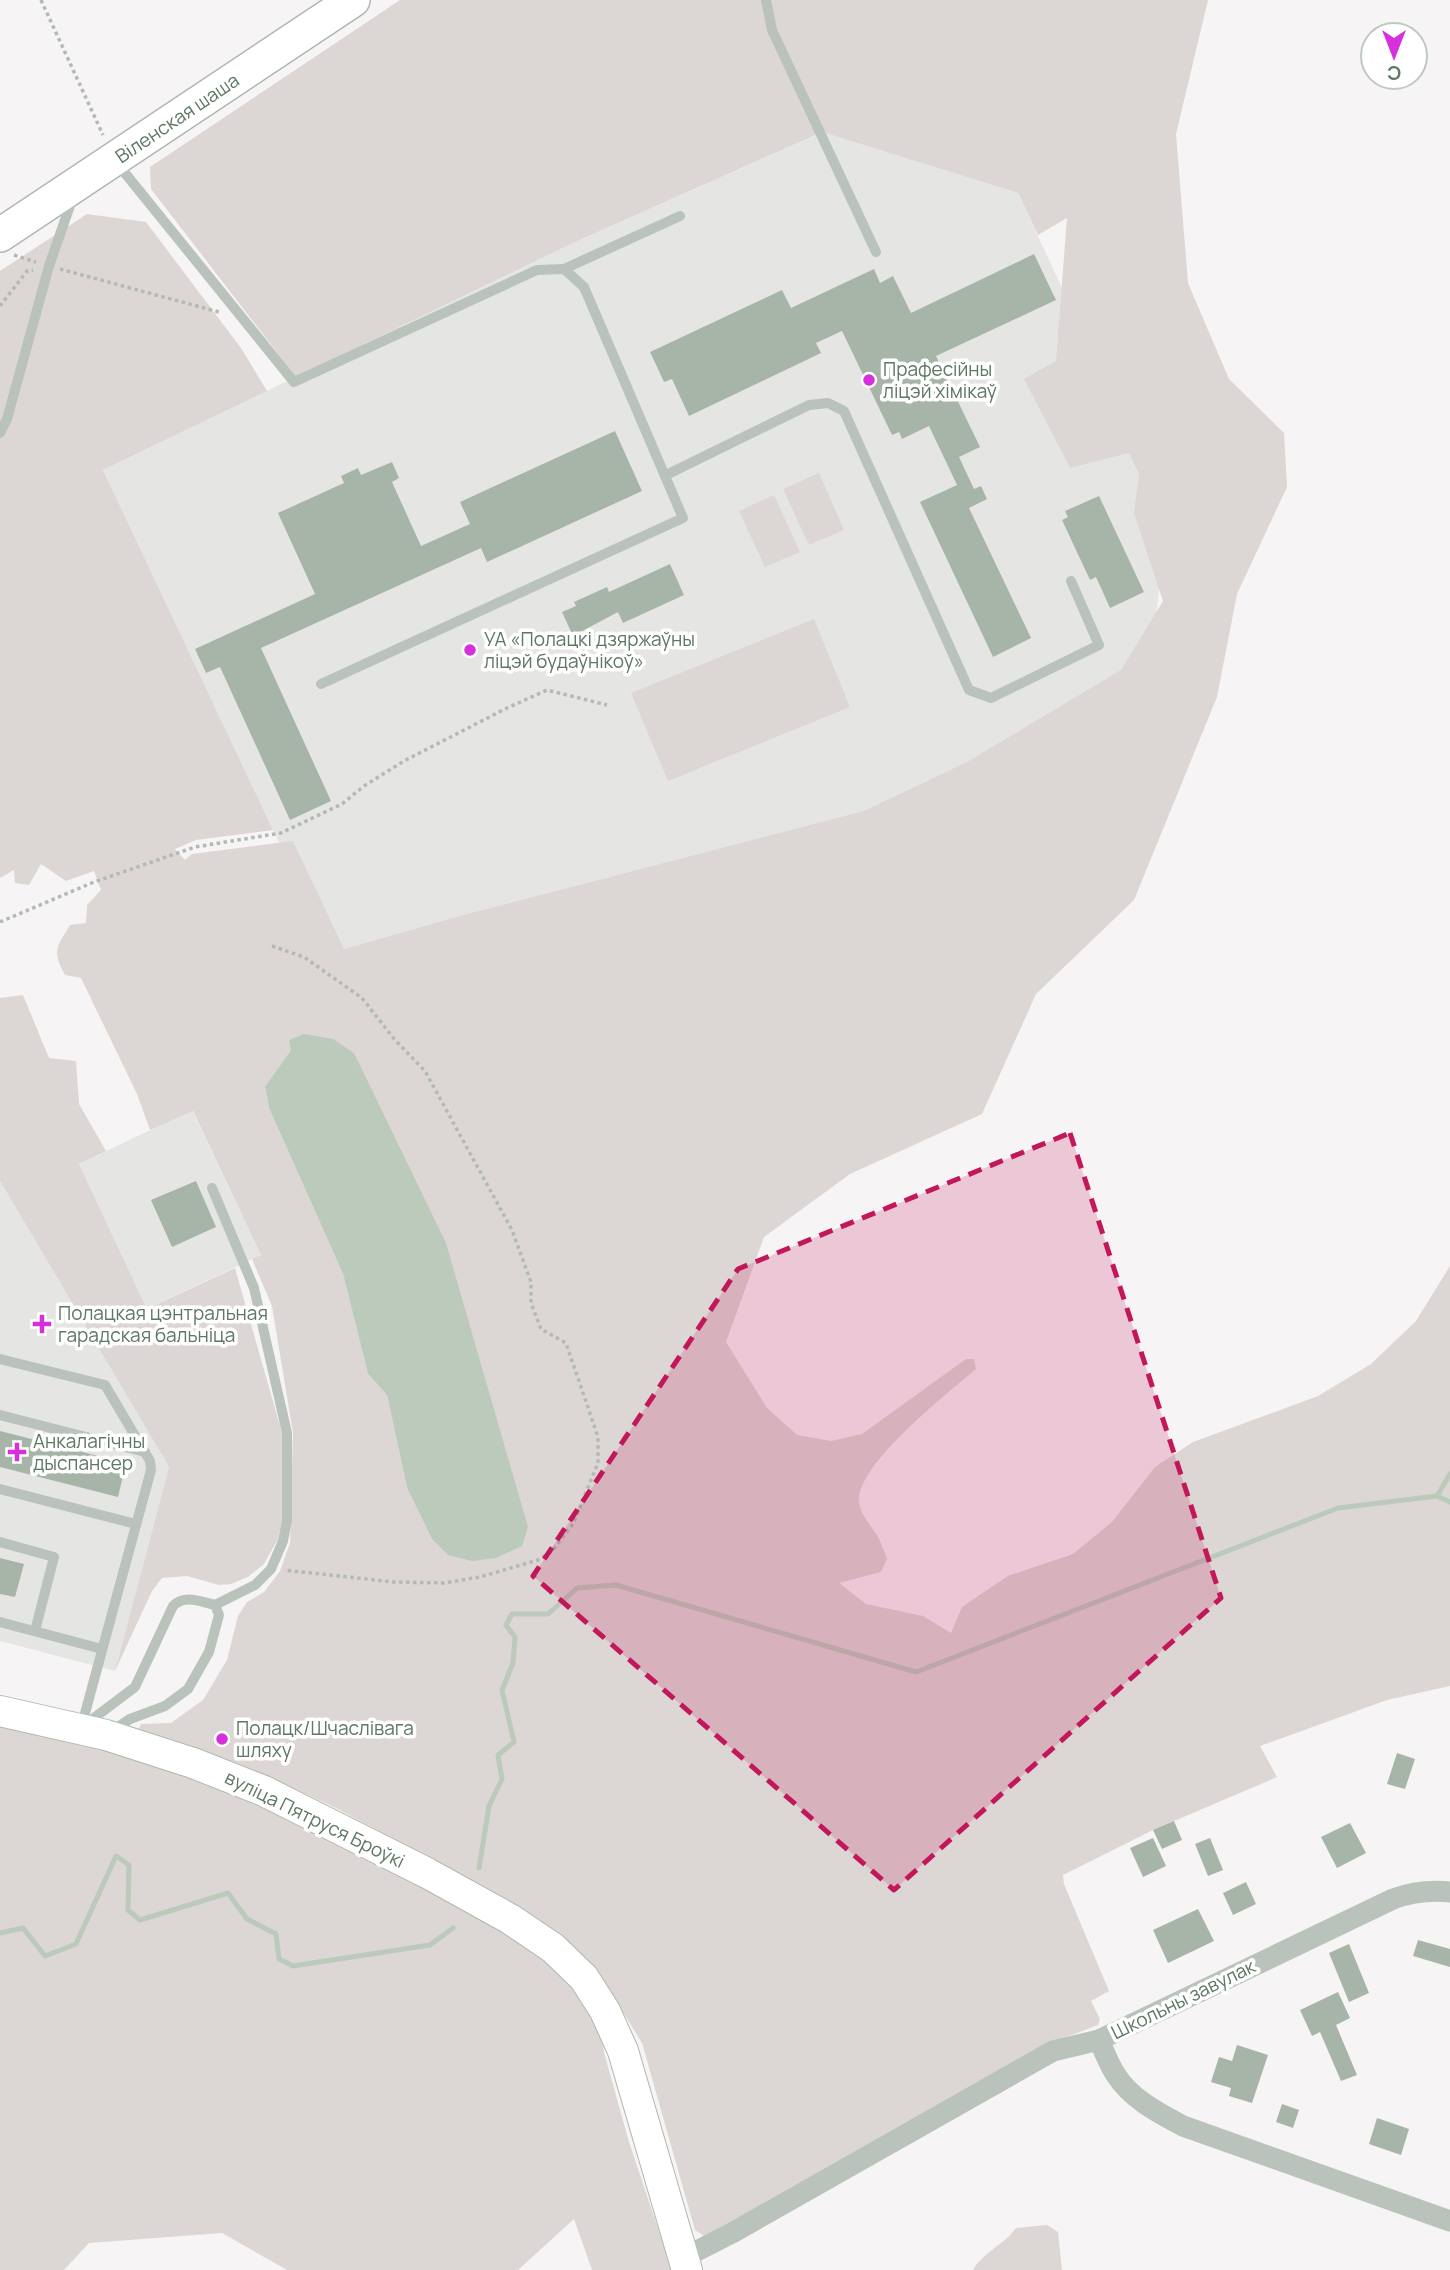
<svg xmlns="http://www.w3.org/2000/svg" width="1450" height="2270" font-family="Manrope,sans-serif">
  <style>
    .built { fill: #e5e6e4 }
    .green { fill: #dcd7d4; fill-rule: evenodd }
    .water { fill: #bbcabb }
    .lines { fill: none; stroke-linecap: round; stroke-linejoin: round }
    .stream { stroke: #bbcabb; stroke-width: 5 }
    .building { fill: #a7b5a9 }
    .secondary-casing { stroke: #acb8ae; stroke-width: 32 }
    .primary-casing { stroke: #aeb7af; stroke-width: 36 }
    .path { stroke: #b2bab4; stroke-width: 3.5; stroke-dasharray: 3.5 3.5; stroke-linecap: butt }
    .service { stroke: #b9c3bb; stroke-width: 10 }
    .minor { stroke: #b9c3bb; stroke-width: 21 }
    .secondary { stroke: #fff; stroke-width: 30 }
    .primary { stroke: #fff; stroke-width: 33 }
    .marked { fill: #c2185b; fill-opacity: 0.2; stroke: #c2185b; stroke-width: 5; stroke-dasharray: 14 9; stroke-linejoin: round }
    .poi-dot { fill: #d530db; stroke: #fff; stroke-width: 2.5 }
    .labels { text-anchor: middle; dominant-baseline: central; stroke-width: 7; stroke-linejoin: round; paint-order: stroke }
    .street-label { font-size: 19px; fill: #5e7863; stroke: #fff }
    .poi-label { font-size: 19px; fill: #5e7863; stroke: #fff; text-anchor: start }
  </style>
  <rect width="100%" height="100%" fill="#f7f4f5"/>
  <g class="built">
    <path d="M822,132L1018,193L1168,517L1143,723L806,880L341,974L103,470L573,243Z"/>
    <path d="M192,1110L261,1255L147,1309L79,1164Z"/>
    <path d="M0,1181L169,1467L115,1671L0,1641Z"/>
  </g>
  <g class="green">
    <path d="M400,0H1208L1176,134L1188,283L1229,379L1284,433L1287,487L1237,594L1217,697L1134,900L1036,994L982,1114L850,1174L764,1237L726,1342L767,1408L797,1435L831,1441L862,1434L966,1359H974L976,1369C948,1393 857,1464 859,1501C860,1514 869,1523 876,1534C881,1541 884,1551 887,1559L881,1572L839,1583L866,1604L923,1616L951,1633L962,1607L1008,1576L1073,1554L1112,1522L1155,1467L1193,1442L1318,1396L1371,1364L1416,1321L1450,1266V1686L1387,1700L1260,1746L1277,1777L1153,1830L1063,1875L1064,1884L1109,1991L1091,2001L1100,2019L1098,2025L1048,2044L730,2227L704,2236L695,2230L642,2043L596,1968L562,1936L518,1906L336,1808L270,1777L198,1748L139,1729L141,1724L171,1723L203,1700L227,1660L238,1616L247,1602L264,1592L280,1571L290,1543L293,1433L272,1306L252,1259L261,1255L193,1111L150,1130L137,1094L81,978L65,975C52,951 56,948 70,925L86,923L87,905L101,890L94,871L66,881L41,864L29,885L15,883L14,870L0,878V271L87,214L146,222L241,348L267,391L103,470L273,830L196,840L175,849L185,860L192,854L293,841L344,949L471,913L864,811L967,762L1121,670L1163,601L1134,513L1139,474L1129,453L1070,468L1024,379L1056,361L1067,218L1038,235L1018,193L822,132L573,243L296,377L151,189L150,167ZM291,1050L432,1539L407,1488L387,1395L368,1374L343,1274L269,1108L265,1088Z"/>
    <path d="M819,473L844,530L809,545L783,489Z"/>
    <path d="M774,495L800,552L765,567L739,511Z"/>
    <path d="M814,619L850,707L668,781L631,693Z"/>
    <path d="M23,995L49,1058L76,1061L79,1104L106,1151L79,1164L147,1309L235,1268L282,1433V1520L278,1539L264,1564L248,1577L231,1584L219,1585L187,1576L162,1578L152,1591L115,1671L169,1467L0,1181V998Z"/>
    <path d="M0,1724L103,1744L325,1830L547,1955L597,2016L605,2056L629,2142L672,2270H592L574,2219L518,2270H287L222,2233L89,2243L64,2270H0Z"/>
    <path d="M1047,2225L1058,2232L1062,2270H973C983,2252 1004,2245 1016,2228Z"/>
  </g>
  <path class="water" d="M304,1034L333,1039L354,1053L446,1243L528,1527L522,1546L496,1558L472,1561L448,1555L432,1539L407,1488L387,1395L368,1374L343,1274L269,1108L265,1087L291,1050L289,1040Z"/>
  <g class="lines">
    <g class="stream">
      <path d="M1437,1496L1450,1474"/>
      <path d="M479,1868L489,1806L502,1779L498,1755L514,1742L502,1690L513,1663L515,1637L506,1625L512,1614H548L577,1588L616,1585L916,1672L1338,1508L1437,1496L1450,1502"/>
      <path d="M0,1933L23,1928L45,1956L76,1944L116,1856L129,1865L128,1910L140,1920L228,1893L247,1919L276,1934L279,1959L293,1966L430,1945L453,1928"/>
    </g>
  </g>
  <g class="building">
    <path d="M1034,254L1056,300L936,356L980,447L959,457L974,489L981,486L987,499L969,508L1031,638L993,657L920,502L957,485L929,426L902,439L899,432L892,435L842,331L816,343L821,353L689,416L672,379L664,382L650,352L782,290L791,308L874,269L880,283L893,276L911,313Z"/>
    <path d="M615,431L642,491L487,562L481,548L261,648L331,801L290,820L220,667L206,673L195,649L315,594L278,513L344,483L341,476L358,468L361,475L392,462L399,478L392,482L421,546L470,524L460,502Z"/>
    <path d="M1099,496L1144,592L1110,608L1096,577L1090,580L1062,520L1068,517L1065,511Z"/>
    <path d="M670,564L684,595L623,623L618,612L573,636L562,612L576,606L574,602L607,587L609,592Z"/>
    <path d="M196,1181L216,1227L172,1247L151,1200Z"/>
    <path d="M0,1431L126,1463L118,1497L0,1467Z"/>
    <path d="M0,1558L24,1564L15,1597L0,1594Z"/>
    <path d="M1397,1753L1415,1759L1405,1789L1387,1784Z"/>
    <path d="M1174,1821L1182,1840L1162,1849L1153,1830Z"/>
    <path d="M1350,1823L1366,1853L1337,1868L1321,1837Z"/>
    <path d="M1153,1838L1166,1866L1143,1877L1130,1848Z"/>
    <path d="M1210,1838L1223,1870L1208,1876L1195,1844Z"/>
    <path d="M1246,1882L1256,1904L1233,1915L1223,1893Z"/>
    <path d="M1198,1909L1214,1941L1168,1963L1153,1930Z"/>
    <path d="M1418,1940L1450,1949V1967L1413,1956Z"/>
    <path d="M1349,1944L1369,1993L1349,2002L1329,1953Z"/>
    <path d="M1338,1992L1350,2018L1336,2025L1357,2075L1341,2081L1320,2032L1312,2036L1300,2010Z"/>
    <path d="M1237,2045L1268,2055L1252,2103L1229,2096L1231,2088L1211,2082L1219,2057L1232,2061Z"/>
    <path d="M1282,2104L1299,2110L1293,2128L1276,2122Z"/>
    <path d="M1377,2118L1409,2129L1401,2155L1369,2144Z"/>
  </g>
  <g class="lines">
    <defs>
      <path id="secondary" d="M0,1711L106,1735L193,1763L264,1791L427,1873L510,1919L553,1948L584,1978L605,2011L623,2051L687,2270"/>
      <path id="primary" d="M0,235L353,0"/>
    </defs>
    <use href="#secondary" class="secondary-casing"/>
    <use href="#primary" class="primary-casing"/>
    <g class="path">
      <path d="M41,0L103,135"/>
      <path d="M14,255L36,262"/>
      <path d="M60,269L219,312"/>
      <path d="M0,306L27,271L33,270"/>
      <path d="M0,922L94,882L195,847L281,833L342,804L364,786L404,761L505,709L547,690L607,705"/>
      <path d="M272,946L304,957L362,998L395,1040L425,1071L512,1230L531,1282V1303L541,1329L566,1343L598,1437V1463L573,1524L552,1551L538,1560L480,1577L444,1583L394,1582L284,1570"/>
    </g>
    <g class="service">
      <path d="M766,0L772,30L876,252"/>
      <path d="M116,162L294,382L537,270L564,269L584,287L683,518L321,684"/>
      <path d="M564,269L680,216"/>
      <path d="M0,433L7,419L49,266L73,197"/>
      <path d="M666,475L809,405L828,403L844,411L969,690L991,698L1099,645L1071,581"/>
      <path d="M212,1188L254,1288L287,1433V1520L283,1541L271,1569L255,1585L215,1605"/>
      <path d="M0,1359L105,1385L150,1461L151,1470L81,1728"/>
      <path d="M0,1415L145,1452"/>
      <path d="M0,1489L136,1524"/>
      <path d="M0,1542L54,1557L35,1631"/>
      <path d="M0,1622L102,1649"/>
      <path d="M86,1724L135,1687L173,1606C185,1594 201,1602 215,1605L219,1615L209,1652L188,1689L165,1706L130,1719L112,1731"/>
    </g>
    <g class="minor">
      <path d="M1099,2040C1104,2051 1109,2065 1116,2075C1131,2099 1159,2113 1183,2126L1450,2221"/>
      <path d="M683,2258L732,2233L1053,2051L1099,2040L1393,1899C1412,1892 1430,1890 1450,1892"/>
    </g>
    <use href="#secondary" class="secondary"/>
    <use href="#primary" class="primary"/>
  </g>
  <path class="marked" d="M1070,1133L1221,1598L894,1890L533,1576L738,1269Z"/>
  <g class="poi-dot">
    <circle cx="869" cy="380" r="7"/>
    <circle cx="470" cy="650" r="7"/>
    <path d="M38.5 1313.5h7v7h7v7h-7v7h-7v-7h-7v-7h7z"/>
    <path d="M13.5 1441.5h7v7h7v7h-7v7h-7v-7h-7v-7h7z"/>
    <circle cx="222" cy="1739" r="7"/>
  </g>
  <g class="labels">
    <g class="street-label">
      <text transform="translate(177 118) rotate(-34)">Віленская шаша</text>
      <text transform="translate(315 1819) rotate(26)">вуліца Пятруся Броўкі</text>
      <text transform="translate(1183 1999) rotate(-26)">Школьны завулак</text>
    </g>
    <g class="poi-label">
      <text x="883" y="369">Прафесійны<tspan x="883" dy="22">ліцэй хімікаў</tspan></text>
      <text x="484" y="639">УА «Полацкі дзяржаўны<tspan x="484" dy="22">ліцэй будаўнікоў»</tspan></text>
      <text x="58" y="1313">Полацкая цэнтральная<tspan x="58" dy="22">гарадская бальніца</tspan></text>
      <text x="33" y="1441">Анкалагічны<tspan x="33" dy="22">дыспансер</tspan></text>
      <text x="236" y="1728">Полацк/Шчаслівага<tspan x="236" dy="22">шляху</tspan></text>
    </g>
  </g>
  <g transform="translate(1394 56) rotate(180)"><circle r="33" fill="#ffffff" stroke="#bfc9c1" stroke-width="2"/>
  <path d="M0-5L12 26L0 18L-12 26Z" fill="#d530db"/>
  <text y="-10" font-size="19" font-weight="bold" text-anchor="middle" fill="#5e7863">С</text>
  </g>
</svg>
